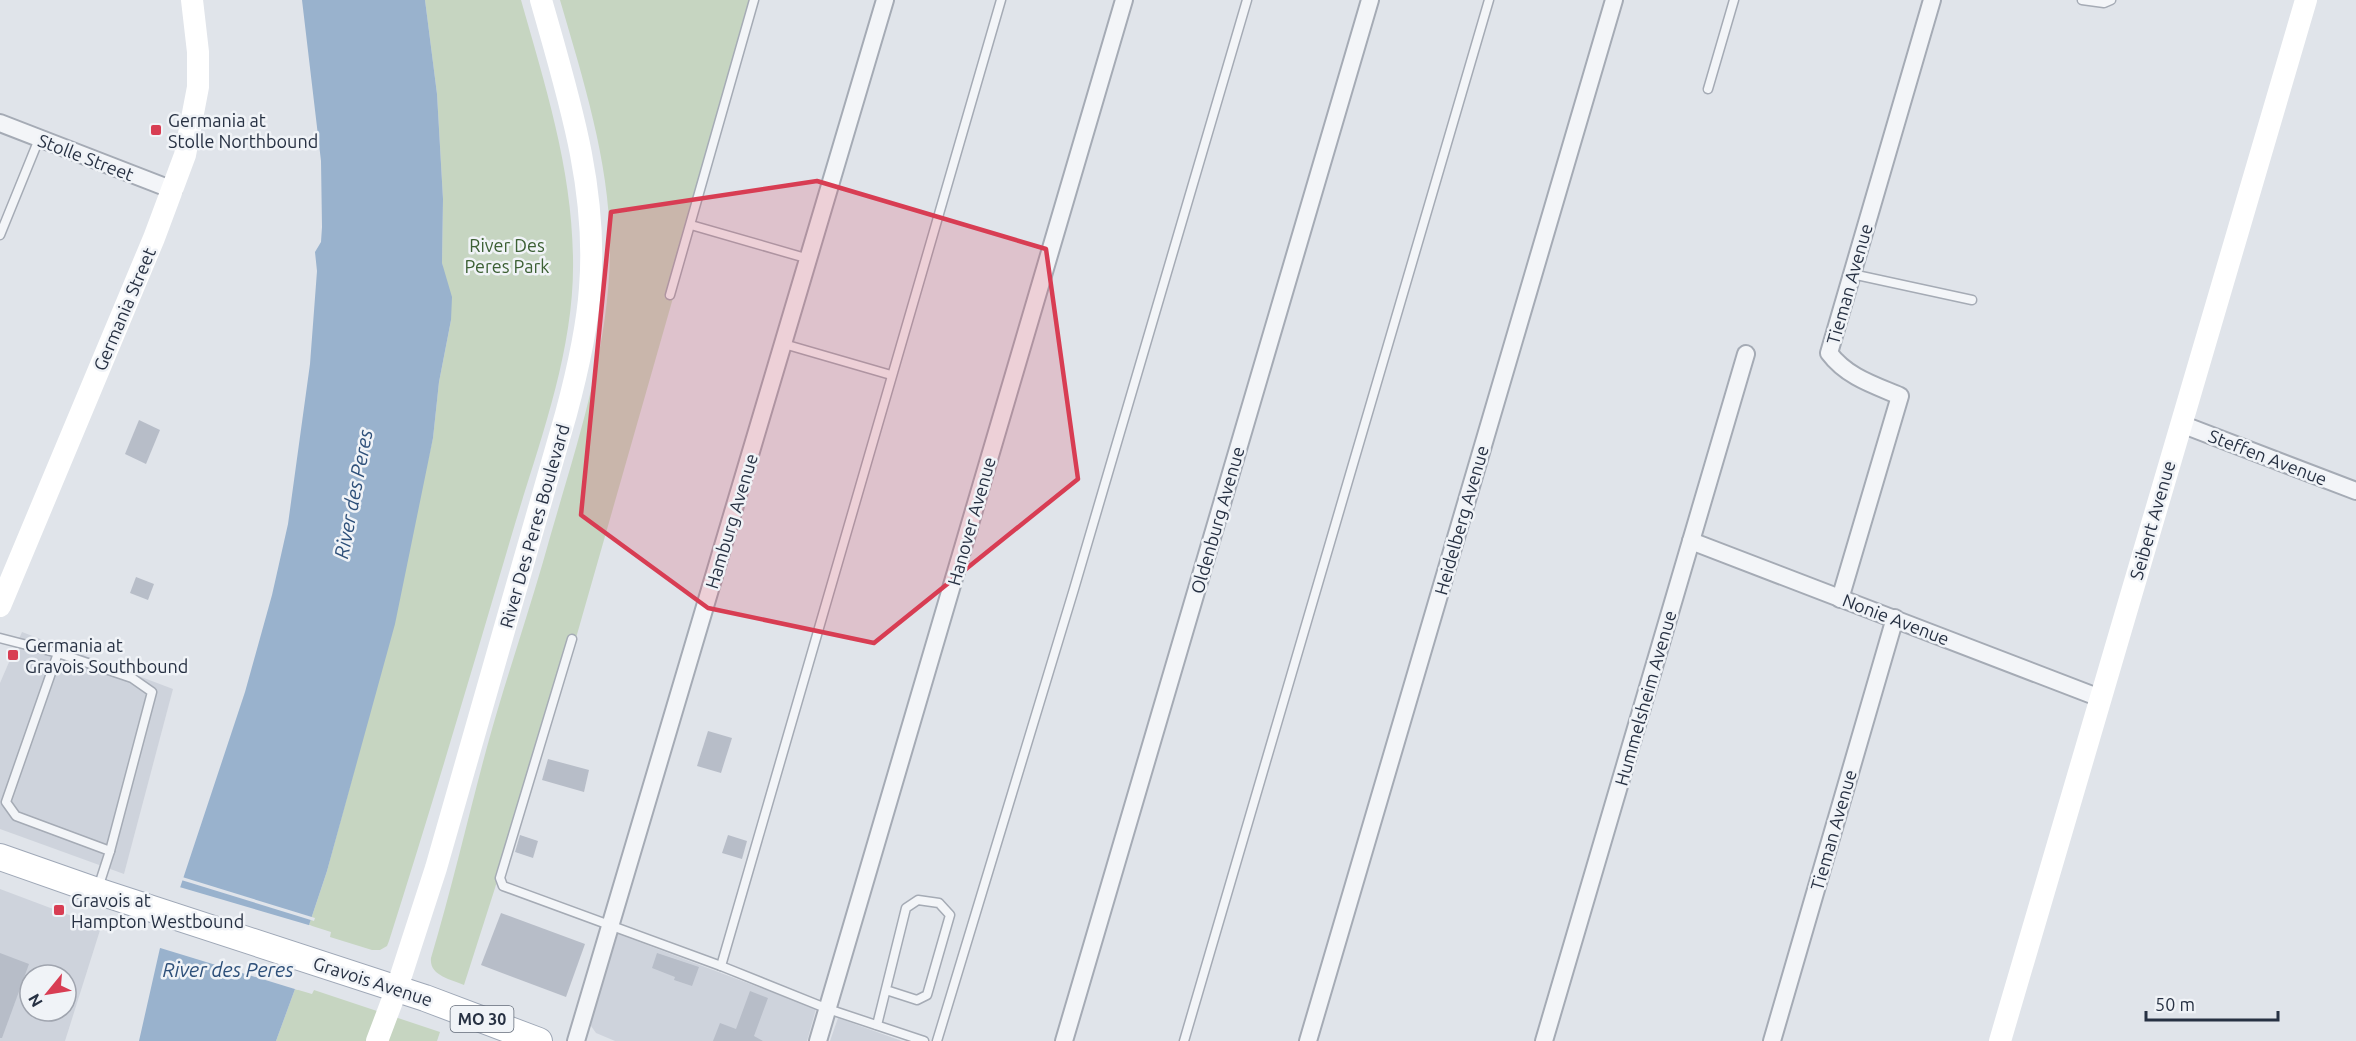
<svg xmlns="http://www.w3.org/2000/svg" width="2356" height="1041" font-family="Ubuntu,sans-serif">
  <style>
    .built { fill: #ced3dc; fill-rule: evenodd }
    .green { fill: #c6d5c1 }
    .water { fill: #99b2cd }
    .pier { fill: #e0e4ea }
    .building { fill: #b7bdc8 }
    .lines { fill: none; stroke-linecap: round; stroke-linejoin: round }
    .lane-casing { stroke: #a5abb5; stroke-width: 11 }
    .street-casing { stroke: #a5abb5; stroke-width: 20 }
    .primary-casing { stroke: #9fa8b7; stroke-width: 28 }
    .lane { stroke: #f3f5f8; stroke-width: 8 }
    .street { stroke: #f3f5f8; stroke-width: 16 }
    .secondary { stroke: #fff; stroke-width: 22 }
    .primary { stroke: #fff; stroke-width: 26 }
    .marked { fill: #d83d53; fill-opacity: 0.2; stroke: #d83d53; stroke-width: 4.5; stroke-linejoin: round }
    .poi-dot { fill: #d83d53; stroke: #f0f3f7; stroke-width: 2 }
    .labels { text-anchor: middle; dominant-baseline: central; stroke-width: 5; stroke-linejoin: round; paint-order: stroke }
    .shield { fill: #f0f3f7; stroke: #636b79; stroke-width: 1.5 }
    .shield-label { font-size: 16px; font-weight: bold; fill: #273143 }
    .poi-label { font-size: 18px; fill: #273143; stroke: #f0f3f7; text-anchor: start }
    .street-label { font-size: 18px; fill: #273143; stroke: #f0f3f7 }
    .park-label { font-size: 18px; fill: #3c6034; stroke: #f0f3f7 }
    .water-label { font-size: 20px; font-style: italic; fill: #2e507a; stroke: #f0f3f7 }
  </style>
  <rect width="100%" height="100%" fill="#e0e4ea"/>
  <g class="built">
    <path d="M22,632L173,689L124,874L0,829V683Z"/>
    <path d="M0,889L101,927L65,1041H0ZM30,975H66V1011H30Z"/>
    <path d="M618,934L816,1009L807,1041H615L596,1033L591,1026V1019Z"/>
    <path d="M838,1018L902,1041H830Z"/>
  </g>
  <g class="green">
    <path d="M425,0H521C545,85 572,168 573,258C575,352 538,445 512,534C472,670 432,806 389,941L387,946L380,950H372L330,937L331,932L309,925L327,871L368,719L433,438L439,382L451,320L442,263L443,199L437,94Z"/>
    <path d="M560,0H758L576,638L569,636L495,888L464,985C451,979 429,976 431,958C452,888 468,817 487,747C504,685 525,624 543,562C572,457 611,352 610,242C609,160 583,79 560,0Z"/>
    <path d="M295,989L312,994L314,990L440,1032L437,1041H276Z"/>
  </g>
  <path class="water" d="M302,0H425L437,94L443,199L442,263L452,297L451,320L439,382L433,438L395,624L327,871L309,925L295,989L276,1041H139L160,948L245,692L272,595L288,524L310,364L317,271L315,252L321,242L322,227L321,161Z"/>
  <g class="pier">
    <path d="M179,876L315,918L314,921L178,879Z"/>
    <path d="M176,886L312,926L298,990L157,947Z"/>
  </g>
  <g class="building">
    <path d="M139,420L160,430L146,464L125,454Z"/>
    <path d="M136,577L154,584L148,600L130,593Z"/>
    <path d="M708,731L732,738L721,773L697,766Z"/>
    <path d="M548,759L589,770L584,792L542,780Z"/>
    <path d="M520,835L538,841L533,858L515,852Z"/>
    <path d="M728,835L747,841L742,859L722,853Z"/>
    <path d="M501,913L585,944L566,997L481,965Z"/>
    <path d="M0,953L29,964L2,1038H0Z"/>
    <path d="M657,953L699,967L692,986L674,980L675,977L652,968Z"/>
    <path d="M750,991L768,998L754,1036L763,1041H713L720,1023L736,1029Z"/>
  </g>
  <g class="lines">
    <defs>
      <g id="lane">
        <path d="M2082,0L2104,3L2111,0"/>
        <path d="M1708,89L1734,0"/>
        <path d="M691,225L809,259"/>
        <path d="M0,235L39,139"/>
        <path d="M1852,274L1972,300"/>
        <path d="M670,295L754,0"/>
        <path d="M784,344L891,375"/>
        <path d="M0,638L58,653L132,678L152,692L110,851L98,888"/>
        <path d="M572,639L500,878L503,886L721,966L828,1009L924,1041"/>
        <path d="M58,653L6,802L16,816L110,851"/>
        <path d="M721,966L1001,0"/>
        <path d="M877,1025L906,908L918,900L939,903L950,915L927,995L917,1000L886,990"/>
        <path d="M937,1041L1074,589L1247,0"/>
        <path d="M1184,1041L1489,0"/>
      </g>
      <g id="street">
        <path d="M0,123L173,190"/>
        <path d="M2181,424L2356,491"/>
        <path d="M1691,541L2100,698"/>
        <path d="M1840,599L1900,396C1874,385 1847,377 1829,353L1932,0"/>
        <path d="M576,1041L885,0"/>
        <path d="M818,1041L1124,0"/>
        <path d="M1064,1041L1370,0"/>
        <path d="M1308,1041L1614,0"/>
        <path d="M1544,1041L1746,354"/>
        <path d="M1772,1041L1895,618"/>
      </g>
      <path id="primary" d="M0,857L97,891L425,998L539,1041"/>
    </defs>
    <use href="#lane" class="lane-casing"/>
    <use href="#street" class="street-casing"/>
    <use href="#primary" class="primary-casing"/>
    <use href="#lane" class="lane"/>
    <use href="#street" class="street"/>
    <g class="secondary">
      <path d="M0,606L154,238L185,155L198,87V52L192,0"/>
      <path d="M377,1041L397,988L436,868L566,414C577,373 587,331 590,288C598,188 568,95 541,0"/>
      <path d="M2000,1041L2306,0"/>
    </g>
    <use href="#primary" class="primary"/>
  </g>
  <path class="marked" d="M817,181L1046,249L1078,479L874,643L708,608L581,515L611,212Z"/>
  <g class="poi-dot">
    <rect x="150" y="124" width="12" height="12" rx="3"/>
    <rect x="7" y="649" width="12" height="12" rx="3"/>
    <rect x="53" y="904" width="12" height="12" rx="3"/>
  </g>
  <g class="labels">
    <rect class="shield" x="450.5" y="1006" width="63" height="26" rx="4.5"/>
    <g class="shield-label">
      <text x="482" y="1019">MO 30</text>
    </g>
    <g class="poi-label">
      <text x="168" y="120">Germania at<tspan x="168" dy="21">Stolle Northbound</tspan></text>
      <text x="25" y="645">Germania at<tspan x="25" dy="21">Gravois Southbound</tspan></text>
      <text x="71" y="900">Gravois at<tspan x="71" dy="21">Hampton Westbound</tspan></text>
    </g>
    <g class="street-label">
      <text transform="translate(86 157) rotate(21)">Stolle Street</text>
      <text transform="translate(1849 284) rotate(-74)">Tieman Avenue</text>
      <text transform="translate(124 309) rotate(-67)">Germania Street</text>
      <text transform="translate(2268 457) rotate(21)">Steffen Avenue</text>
      <text transform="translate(1217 520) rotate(-74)">Oldenburg Avenue</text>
      <text transform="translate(1461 520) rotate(-74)">Heidelberg Avenue</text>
      <text transform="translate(2152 520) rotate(-74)">Seibert Avenue</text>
      <text transform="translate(731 521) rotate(-73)">Hamburg Avenue</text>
      <text transform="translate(971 521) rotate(-74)">Hanover Avenue</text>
      <text transform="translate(534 526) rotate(-74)">River Des Peres Boulevard</text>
      <text transform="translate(1896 619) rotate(21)">Nonie Avenue</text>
      <text transform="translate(1645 698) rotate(-74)">Hummelsheim Avenue</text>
      <text transform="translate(1833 830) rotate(-74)">Tieman Avenue</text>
      <text transform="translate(373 981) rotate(18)">Gravois Avenue</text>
    </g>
    <g class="park-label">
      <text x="507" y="245">River Des<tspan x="507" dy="21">Peres Park</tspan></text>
    </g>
    <g class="water-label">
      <text transform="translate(353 494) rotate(-79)">River des Peres</text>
      <text x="228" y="969">River des Peres</text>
    </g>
  </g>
  <g transform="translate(48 993) rotate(240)"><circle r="28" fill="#f0f3f7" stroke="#a0a5af" stroke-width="1.5"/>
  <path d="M0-4.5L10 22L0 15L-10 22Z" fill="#d83d53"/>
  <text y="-9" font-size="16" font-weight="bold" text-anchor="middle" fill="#273143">N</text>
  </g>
  <path d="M2146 1011v9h132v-9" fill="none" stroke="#273143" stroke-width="3"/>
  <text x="2155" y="1011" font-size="18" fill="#273143" stroke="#f0f3f7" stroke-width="4.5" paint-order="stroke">50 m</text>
</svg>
